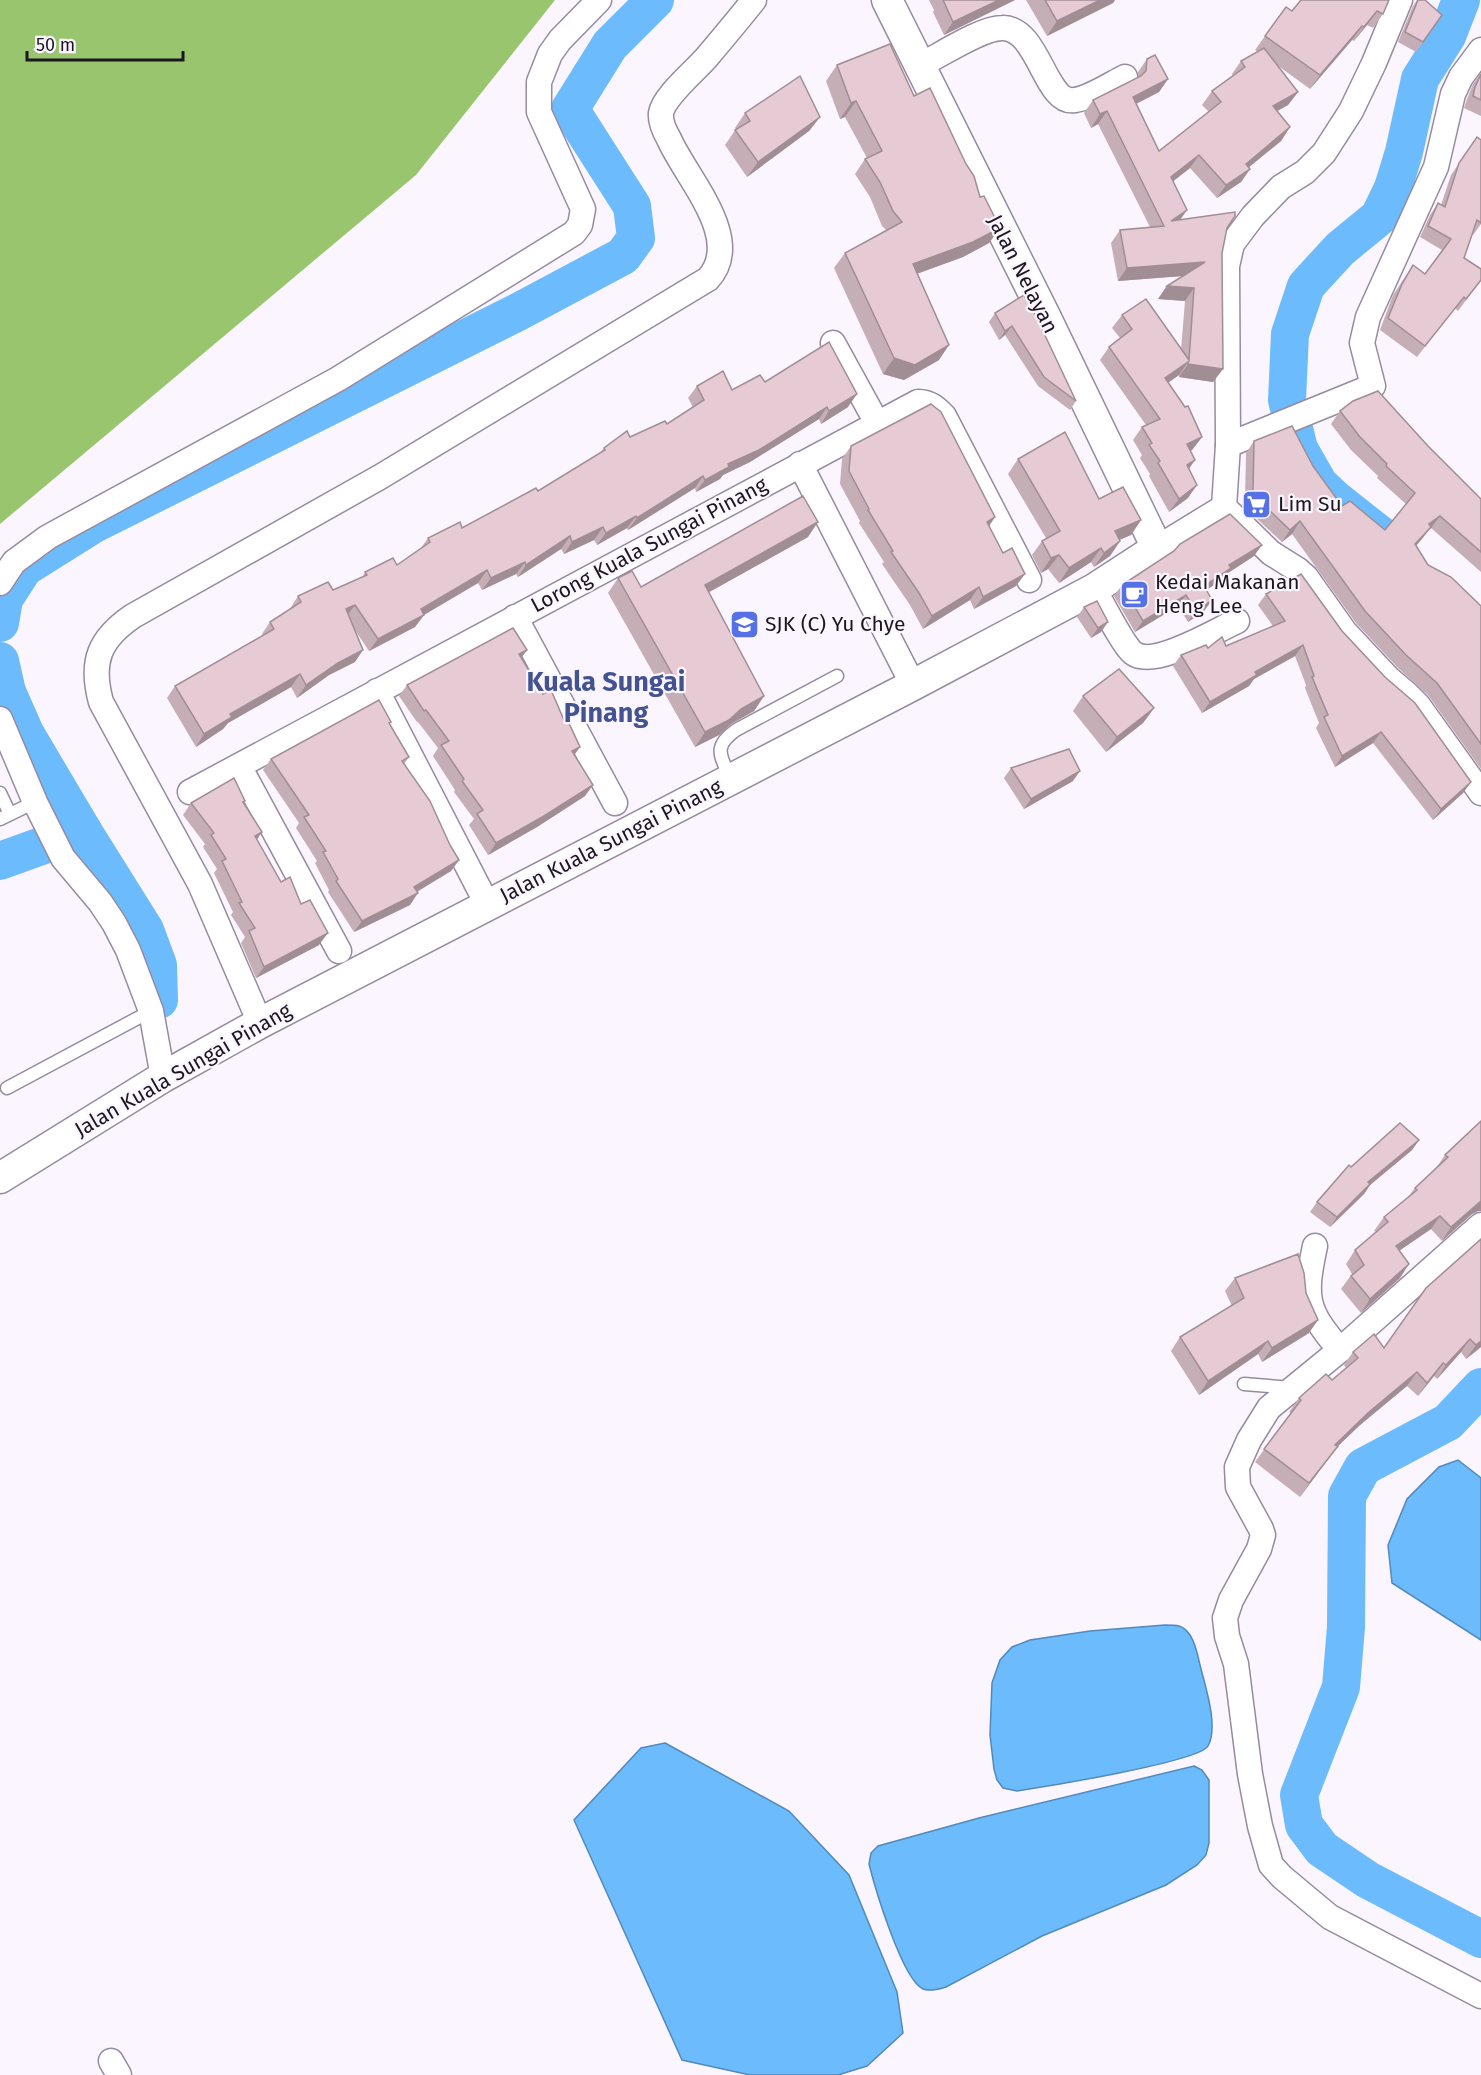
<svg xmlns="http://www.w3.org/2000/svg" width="1481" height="2075" font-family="'Fira Sans',sans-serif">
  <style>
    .forest { fill: #9ac56f }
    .water { fill: #6bbbfd; stroke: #538aba; stroke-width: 1.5 }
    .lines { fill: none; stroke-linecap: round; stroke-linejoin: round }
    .river { stroke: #6bbbfd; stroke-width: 38 }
    .service-casing { stroke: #968ba0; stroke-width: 15 }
    .minor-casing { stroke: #968ba0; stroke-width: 27 }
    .tertiary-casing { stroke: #968ba0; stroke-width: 33 }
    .service { stroke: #fff; stroke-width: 12 }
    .minor { stroke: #fff; stroke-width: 24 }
    .tertiary { stroke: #fff; stroke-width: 30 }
    .wall { fill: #c6aeb6 }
    .shaded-wall { fill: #a18d94 }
    .building { fill: #e6cad4; stroke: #a18d94; stroke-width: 1.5 }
    .labels { text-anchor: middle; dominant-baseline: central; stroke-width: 4.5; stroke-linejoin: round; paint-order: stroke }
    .street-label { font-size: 21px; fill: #1c171f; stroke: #faf5fe }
    .poi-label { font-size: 21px; fill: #1c171f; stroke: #faf5fe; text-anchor: start }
    .district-label { font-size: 27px; font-weight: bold; fill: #42538f; stroke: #faf5fe }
  </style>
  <rect width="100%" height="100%" fill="#faf5fe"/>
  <path class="forest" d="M0,0H555L416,175L0,524Z"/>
  <g class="water">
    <path d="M1458,1460L1481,1478V1640L1392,1583L1388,1545L1407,1499L1439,1467Z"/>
    <path d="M1165,1625C1169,1625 1175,1625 1179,1626C1193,1630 1197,1652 1200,1665C1205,1686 1219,1726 1208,1746C1199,1762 1043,1787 1017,1791L1003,1788L997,1780L994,1769L990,1735L992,1683L1000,1660L1012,1647L1030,1640L1090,1631Z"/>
    <path d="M665,1743L789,1811L849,1875L897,1992L903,2033L867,2066L838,2075H750L682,2060L574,1820L641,1748Z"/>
    <path d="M1194,1766L1202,1770L1209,1780V1843L1206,1855L1197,1865L1166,1885L1042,1936L946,1987C939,1989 930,1992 923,1989C902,1979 875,1888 869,1864L871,1853L878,1846L979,1818Z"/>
  </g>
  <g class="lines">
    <g class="river">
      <path d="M1383,537L1336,500L1319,484L1299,449L1287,400L1290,334L1306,286L1340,249L1379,217L1393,188L1404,152L1420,79L1447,36L1461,0"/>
      <path d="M0,623L4,599L24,568L94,524L518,312L623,256L636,238L632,206L570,109L610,45L655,0"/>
      <path d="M0,661L7,692L25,733L83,831L145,930L158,965L159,1000"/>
      <path d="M0,861L83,831"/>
      <path d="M1481,1387L1448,1422L1363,1467L1347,1496L1346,1627L1341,1687L1299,1795L1304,1825L1322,1849L1368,1880L1481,1939"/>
    </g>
    <defs>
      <g id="service">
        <path d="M730,779C722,756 711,748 736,730L837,676"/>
        <path d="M0,793L10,814"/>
        <path d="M0,819L35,802"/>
        <path d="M7,1088L151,1011"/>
        <path d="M1244,1384L1292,1388"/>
      </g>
      <g id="minor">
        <path d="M1400,0L1374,63L1351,111L1324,153L1305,172L1281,187L1253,216L1232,244L1227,266L1228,445L1224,507L1271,553L1298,570L1306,577L1345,632L1388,678L1408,695L1418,705L1481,793"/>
        <path d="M919,66C939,56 981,28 1002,28C1039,27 1045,106 1075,100C1090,98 1111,84 1125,77"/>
        <path d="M833,343L877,423"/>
        <path d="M1228,445L1373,386L1362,343L1368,317L1436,167L1453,94L1461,77L1481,50"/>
        <path d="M800,464L913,685"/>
        <path d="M1157,548L1224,507"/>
        <path d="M0,583L14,562L48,537L338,379L574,233L580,225L583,209L539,112V82L550,54L560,40L599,0"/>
        <path d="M1094,589C1102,603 1123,645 1133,653C1154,669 1215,631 1237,621"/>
        <path d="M515,617L615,803"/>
        <path d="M377,691L487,904"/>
        <path d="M0,719L35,802L63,858L100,902L114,923L128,950L151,1011L163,1077"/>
        <path d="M239,766L339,951"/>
        <path d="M190,792L918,402C930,402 936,408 944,416L1029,580"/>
        <path d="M260,1023L200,884L101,702C90,662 99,639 133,616L380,477L708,279C745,239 686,178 669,139C665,132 660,122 661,113C664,96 696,70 707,57C723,38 739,19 754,0"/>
        <path d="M1481,1225L1340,1350L1269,1408L1249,1440L1237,1467L1238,1487L1261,1529L1263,1535L1259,1549L1231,1600L1225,1618L1227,1636L1236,1664L1250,1774L1260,1826L1271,1865L1282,1877L1330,1917L1481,1996"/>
        <path d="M1315,1246C1304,1298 1305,1309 1340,1350"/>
        <path d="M111,2061L119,2075"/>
      </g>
      <path id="tertiary" d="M0,1178L163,1077L260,1023L913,685L1094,589L1157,548L1045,316L887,0"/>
    </defs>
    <use href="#service" class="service-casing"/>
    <use href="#minor" class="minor-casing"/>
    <use href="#tertiary" class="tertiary-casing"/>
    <use href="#service" class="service"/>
    <use href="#minor" class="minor"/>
    <use href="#tertiary" class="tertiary"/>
  </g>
  <g class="wall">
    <path d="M929,0H1015L944,35L933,12L934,10Z"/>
    <path d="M1026,0H1115L1113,3L1047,36Z"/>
    <path d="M1389,0L1383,14L1373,28L1367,25L1354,41L1352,40L1310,89L1277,65L1298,92L1288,105L1277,111L1290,127L1281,141L1249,167L1250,169L1241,182L1217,198L1190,168L1173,181L1181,219L1227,228L1222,253L1223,369L1213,382L1179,377V375L1168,383L1202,437L1192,450L1190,451L1188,498L1169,512L1149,476L1150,474L1140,458L1142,455L1133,440L1142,427L1146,425L1100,360L1109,347L1120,338L1112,328L1122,315L1181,350L1185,301L1158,299L1167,286L1183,276L1118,281L1111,243L1120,230L1150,227L1098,124L1091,128L1084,113L1093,100L1138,78V72L1147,59L1168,79L1159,92L1136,104L1159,151L1209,112L1202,105L1212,91L1233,76L1232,74L1241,61L1258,52L1255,50L1265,36L1292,11Z"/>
    <path d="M1417,0H1425L1442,15L1416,52L1398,42L1413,6Z"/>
    <path d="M837,65L914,96L1000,228L989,243L963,257L917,274L939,360L904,380L883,374L834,268L845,253L886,230L882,226L870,197L855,174L865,159L867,158L845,117L840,119L826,81Z"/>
    <path d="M1481,73V116L1464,108L1467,99L1473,84Z"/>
    <path d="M745,113L820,117L809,131L747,177L725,145L736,129L735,128Z"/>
    <path d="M1477,137L1481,140V224L1473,235L1472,234L1464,258L1481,280L1458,311L1455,308L1417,357L1380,330L1393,295L1413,265L1425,274L1442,250L1420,237L1430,215L1438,203L1441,205L1451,175Z"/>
    <path d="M1024,295L1076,401L1070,410L1038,386L1005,335L999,340L989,322L995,313Z"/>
    <path d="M765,382L848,407L821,424L819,419L750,462L723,475L720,479L696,492L695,488L628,530L627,528L597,545L594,540L564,554L561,549L518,577L516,574L482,590L478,583L424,615L415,627L369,651L355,630V662L329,675L297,698L291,687L228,723L223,729L196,747L167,698L175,686L263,636L262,634L270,622L290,609L298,596L333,590L362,578L365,572L397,565L421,548L428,538L462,528L538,491L601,452L604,448L630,437L667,424L693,407L688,398L697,386L732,390Z"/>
    <path d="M1340,411L1428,446L1481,499V572L1431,528L1428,531L1416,545L1428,565L1481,606V769L1428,695L1398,668L1356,623L1292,534L1282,542L1242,505L1245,500L1246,453L1254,441L1313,466L1342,506L1385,530L1406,504L1377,478L1378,476L1351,450L1331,424Z"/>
    <path d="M851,446L995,517L989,526L1016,586L974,609L970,600L923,629L910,605L882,564L884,562L859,523L860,521L840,484L842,459Z"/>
    <path d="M1018,459L1099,499L1141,520L1131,535L1119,540L1120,541L1110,556L1094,567L1091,562L1059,583L1048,569L1041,573L1032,555L1042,541L1046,538L1008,474Z"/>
    <path d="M808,537L709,592L764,696L754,711L731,724L719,735L695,747L608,593L618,578L641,587Z"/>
    <path d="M1254,556L1228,573L1223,579L1206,590L1212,600L1204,611L1188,622L1178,606L1135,632L1114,596L1122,585Z"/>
    <path d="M1266,594L1342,631L1471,782L1463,793L1433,820L1373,743L1335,767L1316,728L1319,723L1305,688L1306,685L1295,656L1254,679L1249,686L1202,713L1173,666L1181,655L1208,648L1226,646L1273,626L1258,605Z"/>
    <path d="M1084,607L1101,632L1091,638L1077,617Z"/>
    <path d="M527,650L521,658L543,694L564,720L580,747L574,755L585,796L537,827L488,855L469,825L474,819L454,792L455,790L433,756L438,748L418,722H417L399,696L407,685Z"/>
    <path d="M1083,696L1154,708L1143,723L1106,752L1073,711Z"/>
    <path d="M389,724L409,757L404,764L450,845L459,860L451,871L417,892L410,905L354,932L328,892L329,890L315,863L317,861L296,828L299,823L263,770L271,759Z"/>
    <path d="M1011,768L1073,781L1024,809L1004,778Z"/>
    <path d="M245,801L244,803L257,840L281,882L301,904L319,945L256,978L241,943L245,937L231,915L233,912L214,873L217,869L203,847L205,844L183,815L191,803Z"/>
    <path d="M1481,1121L1478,1211L1472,1214L1442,1241L1431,1229L1399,1251L1400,1278L1361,1313L1341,1289L1352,1274L1346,1264L1355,1250L1376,1232L1374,1231L1384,1217L1407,1198L1415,1188L1436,1168L1445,1155Z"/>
    <path d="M1419,1140L1412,1150L1370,1185L1364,1194L1330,1227L1310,1212L1317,1202L1351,1167Z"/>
    <path d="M1481,1239V1347L1466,1359L1461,1352L1437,1379L1434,1376L1418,1396L1407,1386L1360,1425L1337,1447L1300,1497L1255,1462L1291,1413L1289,1412L1299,1398L1332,1380L1346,1368L1344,1365L1353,1352L1384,1348Z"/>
    <path d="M1235,1278L1309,1333L1262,1362L1258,1354L1199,1395L1171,1351L1180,1337L1232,1306L1225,1291Z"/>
  </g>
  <g class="shaded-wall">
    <path d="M999,0H1015L944,35L953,22Z"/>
    <path d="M1100,0H1115L1113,3L1047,36L1057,21Z"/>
    <path d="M1377,11L1367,25L1354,41L1364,27Z"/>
    <path d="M1362,26L1352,40L1310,89L1320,75Z"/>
    <path d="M1168,79L1159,92L1124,110L1133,97Z"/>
    <path d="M1298,92L1288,105L1263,119L1273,106Z"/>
    <path d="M856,101L845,117L840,119L851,103Z"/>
    <path d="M1107,111L1098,124L1091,128L1100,114Z"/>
    <path d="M820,117L809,131L747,177L758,162Z"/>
    <path d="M1290,127L1281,141L1237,177L1246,164Z"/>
    <path d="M1199,155L1190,168L1162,190L1171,177Z"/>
    <path d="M1250,169L1241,182L1217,198L1226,185Z"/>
    <path d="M1187,210L1178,223L1171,221Z"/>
    <path d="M1000,228L989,243L963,257L902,279L913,264Z"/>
    <path d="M1205,262L1196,275L1118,281L1127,268Z"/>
    <path d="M1167,286L1194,288L1185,301L1158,299Z"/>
    <path d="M1012,326L1005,335L999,340L1005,331Z"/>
    <path d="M949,345L939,360L904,380L883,374L894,358Z"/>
    <path d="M1188,362L1179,375L1156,391L1165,378Z"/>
    <path d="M1188,364L1223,369L1213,382L1179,377Z"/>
    <path d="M857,394L848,407L821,424L829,411Z"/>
    <path d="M827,407L819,419L750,462L723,475L720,479L696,492L705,480L728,464Z"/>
    <path d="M1202,437L1192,450L1178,458L1187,444Z"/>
    <path d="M1195,460L1186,473L1187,465Z"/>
    <path d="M703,476L695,488L628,530L637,518Z"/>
    <path d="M1197,485L1188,498L1169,512L1179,499Z"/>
    <path d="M636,516L627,528L597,545L606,533Z"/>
    <path d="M1440,516L1431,528L1428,531L1422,539L1407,556L1429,524Z"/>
    <path d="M995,517L987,529V522Z"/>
    <path d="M1141,520L1131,535L1105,546L1115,531Z"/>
    <path d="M1300,521L1292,534L1282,542L1290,530Z"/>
    <path d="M818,522L808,537L695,600L705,585Z"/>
    <path d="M603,527L594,540L564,554L572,542Z"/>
    <path d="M570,536L561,549L518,577L526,565Z"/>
    <path d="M1120,541L1110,556L1094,567L1104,553Z"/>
    <path d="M1262,545L1254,556L1228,573L1223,579L1196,597L1204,586L1229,565Z"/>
    <path d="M1101,548L1091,562L1059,583L1069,568Z"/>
    <path d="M1059,555L1048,569L1041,573L1051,558Z"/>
    <path d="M525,562L516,574L482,590L491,578Z"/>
    <path d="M487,570L478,583L422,616L424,615L415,627L369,651L378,639L421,609Z"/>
    <path d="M1025,574L1016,586L974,609L983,597Z"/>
    <path d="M979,587L970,600L923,629L932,616Z"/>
    <path d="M1186,595L1178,606L1135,632L1143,621Z"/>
    <path d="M1212,600L1204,611L1188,622L1196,611Z"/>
    <path d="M355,605L346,617V609Z"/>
    <path d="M1108,622L1101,632L1091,638L1098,628Z"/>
    <path d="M1303,645L1295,656L1254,679L1249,686L1202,713L1210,702L1255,672Z"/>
    <path d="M363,650L355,662L329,675L297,698L306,685L338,663Z"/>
    <path d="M527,650L519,661V654Z"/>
    <path d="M300,674L291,687L228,723L223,729L196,747L204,734L230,714Z"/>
    <path d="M764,696L754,711L731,724L719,735L695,747L705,732L741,709Z"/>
    <path d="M1154,708L1143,723L1106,752L1117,737Z"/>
    <path d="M1381,732L1373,743L1335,767L1342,756Z"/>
    <path d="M580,747L572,758V751Z"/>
    <path d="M1080,771L1073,781L1024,809L1031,799Z"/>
    <path d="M1471,782L1463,793L1433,820L1441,809Z"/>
    <path d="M593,785L585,796L537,827L488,855L496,843Z"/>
    <path d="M262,832L254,844L255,836Z"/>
    <path d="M459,860L451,871L406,898L414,887Z"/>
    <path d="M418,893L410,905L354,932L362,921Z"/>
    <path d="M328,933L319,945L256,978L264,967Z"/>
    <path d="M1419,1140L1412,1150L1370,1185L1364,1194L1330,1227L1337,1217L1368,1182Z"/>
    <path d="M1481,1201V1211H1478L1472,1214L1442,1241L1451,1227Z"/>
    <path d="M1440,1216L1431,1229L1387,1259L1396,1246Z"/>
    <path d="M1409,1264L1400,1278L1361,1313L1370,1299Z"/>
    <path d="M1318,1320L1309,1333L1262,1362L1272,1348Z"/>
    <path d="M1470,1339L1461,1352L1437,1379L1446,1365Z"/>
    <path d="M1268,1341L1258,1354L1199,1395L1208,1381Z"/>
    <path d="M1481,1341V1347L1466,1359L1476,1345Z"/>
    <path d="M1443,1363L1434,1376L1418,1396L1427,1383Z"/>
    <path d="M1417,1372L1407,1386L1360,1425L1337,1447L1300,1497L1335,1445L1369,1412Z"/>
  </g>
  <g class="building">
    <path d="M943,0H999L953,22Z"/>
    <path d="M1045,0H1100L1057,21Z"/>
    <path d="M1301,0H1389L1383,14L1377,11L1364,27L1362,26L1320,75L1265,36L1286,7L1292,11Z"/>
    <path d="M1418,0H1425L1442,15L1423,42L1405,32Z"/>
    <path d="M890,44L914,96L930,88L966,164L974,176L980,197L984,196L1000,228L973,242L913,264L949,345L915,365L894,358L845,253L902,222L893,211L880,182L865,159L882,151L856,101L851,103L837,65Z"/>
    <path d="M1264,48L1298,92L1273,106L1290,127L1246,164L1250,169L1226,185L1199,155L1171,177L1187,210L1171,221L1235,212V216L1227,228L1222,253L1223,369L1188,364V362L1165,378L1185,407L1188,406L1202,437L1187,444L1195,460L1187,465L1197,485L1179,499L1158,463L1160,461L1149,445L1152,443L1142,427L1160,419L1109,347L1132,329L1122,315L1146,299L1189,360L1194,288L1167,286L1205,262L1127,268L1120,230L1164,226L1107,111L1100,114L1093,100L1141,76L1146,71L1147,59L1155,55L1168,79L1133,97L1159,151L1221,102L1212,91L1245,67L1241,61Z"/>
    <path d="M1481,74V100L1473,96L1475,87Z"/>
    <path d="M800,76L820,117L758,162L735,130L750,121L745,113Z"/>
    <path d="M1477,137L1481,140V223L1477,220L1464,258L1481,269V280L1466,299L1464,297L1425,346L1388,318L1402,284L1413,265L1425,274L1451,239L1428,226L1438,203L1445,207L1459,163Z"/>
    <path d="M1024,295L1034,312L1076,401L1044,377L1012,326L1005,331L995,313Z"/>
    <path d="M829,342L857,394L829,411L827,407L759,450L728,464L729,467L705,480L703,476L637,518L636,516L606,533L603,527L572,542L570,536L526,565L525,562L491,578L487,570L421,609L424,615L378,639L355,605L346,609L363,650L338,663L306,685L300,674L230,714L232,717L204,734L175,686L274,629L270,622L301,602L298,596L328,582L333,590L367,575L365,572L393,558L397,565L430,542L428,538L460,522L462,528L536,488L538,491L605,450L604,448L627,431L630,437L665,421L667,424L704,400L697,386L723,371L732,390L760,375L765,382Z"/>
    <path d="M1378,391L1428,446L1481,499V552L1440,516L1429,524L1431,527L1415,544L1428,565L1451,577L1481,606V744L1437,683L1406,655L1365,611L1300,521L1290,530L1250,492L1253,490L1254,441L1292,426L1313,466L1342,506L1350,501L1385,530L1415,493L1386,466L1387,464L1360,437L1340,411L1353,401Z"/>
    <path d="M931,404L941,412L995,517L987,522L1003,553L1012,548L1025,574L983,597L979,587L932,616L919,593L891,552L893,551L868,510L869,509L849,471L851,446Z"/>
    <path d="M1065,432L1099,499L1123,487L1141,520L1115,531L1120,541L1104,553L1101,548L1069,568L1059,555L1051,558L1042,541L1060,531L1018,459Z"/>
    <path d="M803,496L818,522L705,585L764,696L741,709L729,720L705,732L618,578L632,571L641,587Z"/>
    <path d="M1230,514L1262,545L1229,565L1231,568L1204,586L1212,600L1196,611L1186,595L1143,621L1122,585L1174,551L1180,544Z"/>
    <path d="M1301,574L1342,631L1385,677L1415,703L1471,782L1441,809L1381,732L1342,756L1324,717L1328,715L1312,677L1314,676L1303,645L1255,672L1257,675L1210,702L1181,655L1206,645L1208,648L1222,637L1226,646L1285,621L1266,594Z"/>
    <path d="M1097,601L1108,622L1098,628L1084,607Z"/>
    <path d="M513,628L527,650L519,654L543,694L551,690L564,720L567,719L580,747L572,751L593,785L544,816L496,843L477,814L483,810L462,781L464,779L441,745L449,741L426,710L424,711L407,685Z"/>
    <path d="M1119,669L1154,708L1117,737L1083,696Z"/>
    <path d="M379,700L391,722L389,723L409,757L402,761L430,801L450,845L459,860L414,887L418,893L362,921L336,881L338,879L323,852L326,851L304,817L309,815L271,759Z"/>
    <path d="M1069,749L1080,771L1031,799L1011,768Z"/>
    <path d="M234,778L245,801L243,802L262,832L255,836L281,882L290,877L301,904L310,900L328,933L264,967L249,931L255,928L239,903L242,902L222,861L226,859L211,835L214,833L191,803Z"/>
    <path d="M1481,1121V1201L1451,1227L1440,1216L1396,1246L1409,1264L1370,1299L1351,1276L1364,1265L1355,1250L1388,1222L1384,1217L1417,1190L1415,1188L1448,1157L1445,1155Z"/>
    <path d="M1400,1123L1419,1140L1368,1182L1370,1184L1337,1217L1317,1202L1349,1165L1351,1167Z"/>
    <path d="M1481,1239V1341L1476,1345L1470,1339L1446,1365L1443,1363L1427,1383L1417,1372L1369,1412L1335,1445L1338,1446L1309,1483L1264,1449L1301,1400L1299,1398L1326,1374L1332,1380L1358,1358L1353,1352L1374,1334L1384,1348L1426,1288Z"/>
    <path d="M1298,1254L1304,1273L1306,1293L1318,1320L1272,1348L1268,1341L1208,1381L1180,1337L1244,1298L1235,1278Z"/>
  </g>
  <defs>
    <symbol id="supermarket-square" viewBox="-11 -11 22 22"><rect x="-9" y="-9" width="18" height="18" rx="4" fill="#5670e6" stroke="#faf5fe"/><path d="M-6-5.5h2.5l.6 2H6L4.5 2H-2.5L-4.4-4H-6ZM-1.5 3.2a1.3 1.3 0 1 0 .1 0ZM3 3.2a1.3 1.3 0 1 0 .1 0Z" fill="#fff"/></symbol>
    <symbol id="cafe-square" viewBox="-11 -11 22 22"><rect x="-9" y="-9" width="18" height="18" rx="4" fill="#5670e6" stroke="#faf5fe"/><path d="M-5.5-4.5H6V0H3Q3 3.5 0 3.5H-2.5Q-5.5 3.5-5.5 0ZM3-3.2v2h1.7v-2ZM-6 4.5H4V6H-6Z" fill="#fff"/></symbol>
    <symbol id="school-square" viewBox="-11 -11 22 22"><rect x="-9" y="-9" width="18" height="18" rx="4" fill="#5670e6" stroke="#faf5fe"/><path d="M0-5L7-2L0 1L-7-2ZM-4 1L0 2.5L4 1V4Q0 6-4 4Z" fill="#fff"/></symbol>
  </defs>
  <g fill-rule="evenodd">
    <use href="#supermarket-square" x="1240" y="488" width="33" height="33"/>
    <use href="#cafe-square" x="1118" y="578" width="33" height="33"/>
    <use href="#school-square" x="728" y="608" width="33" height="33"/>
  </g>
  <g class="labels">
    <g class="street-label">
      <text transform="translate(1023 274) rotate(63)">Jalan Nelayan</text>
      <text transform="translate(649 545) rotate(-28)">Lorong Kuala Sungai Pinang</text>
      <text transform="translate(611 841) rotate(-27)">Jalan Kuala Sungai Pinang</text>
      <text transform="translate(183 1070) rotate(-30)">Jalan Kuala Sungai Pinang</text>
    </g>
    <g class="poi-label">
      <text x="1278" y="504">Lim Su</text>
      <text x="1155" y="582">Kedai Makanan<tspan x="1155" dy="24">Heng Lee</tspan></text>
      <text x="765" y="624">SJK (C) Yu Chye</text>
    </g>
    <g class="district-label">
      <text x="606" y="682">Kuala Sungai<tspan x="606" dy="31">Pinang</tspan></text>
    </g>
  </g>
  <path d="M27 51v9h156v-9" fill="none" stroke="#1c171f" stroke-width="3"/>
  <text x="36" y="51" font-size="18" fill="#1c171f" stroke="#faf5fe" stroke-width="4.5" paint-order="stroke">50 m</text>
</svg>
